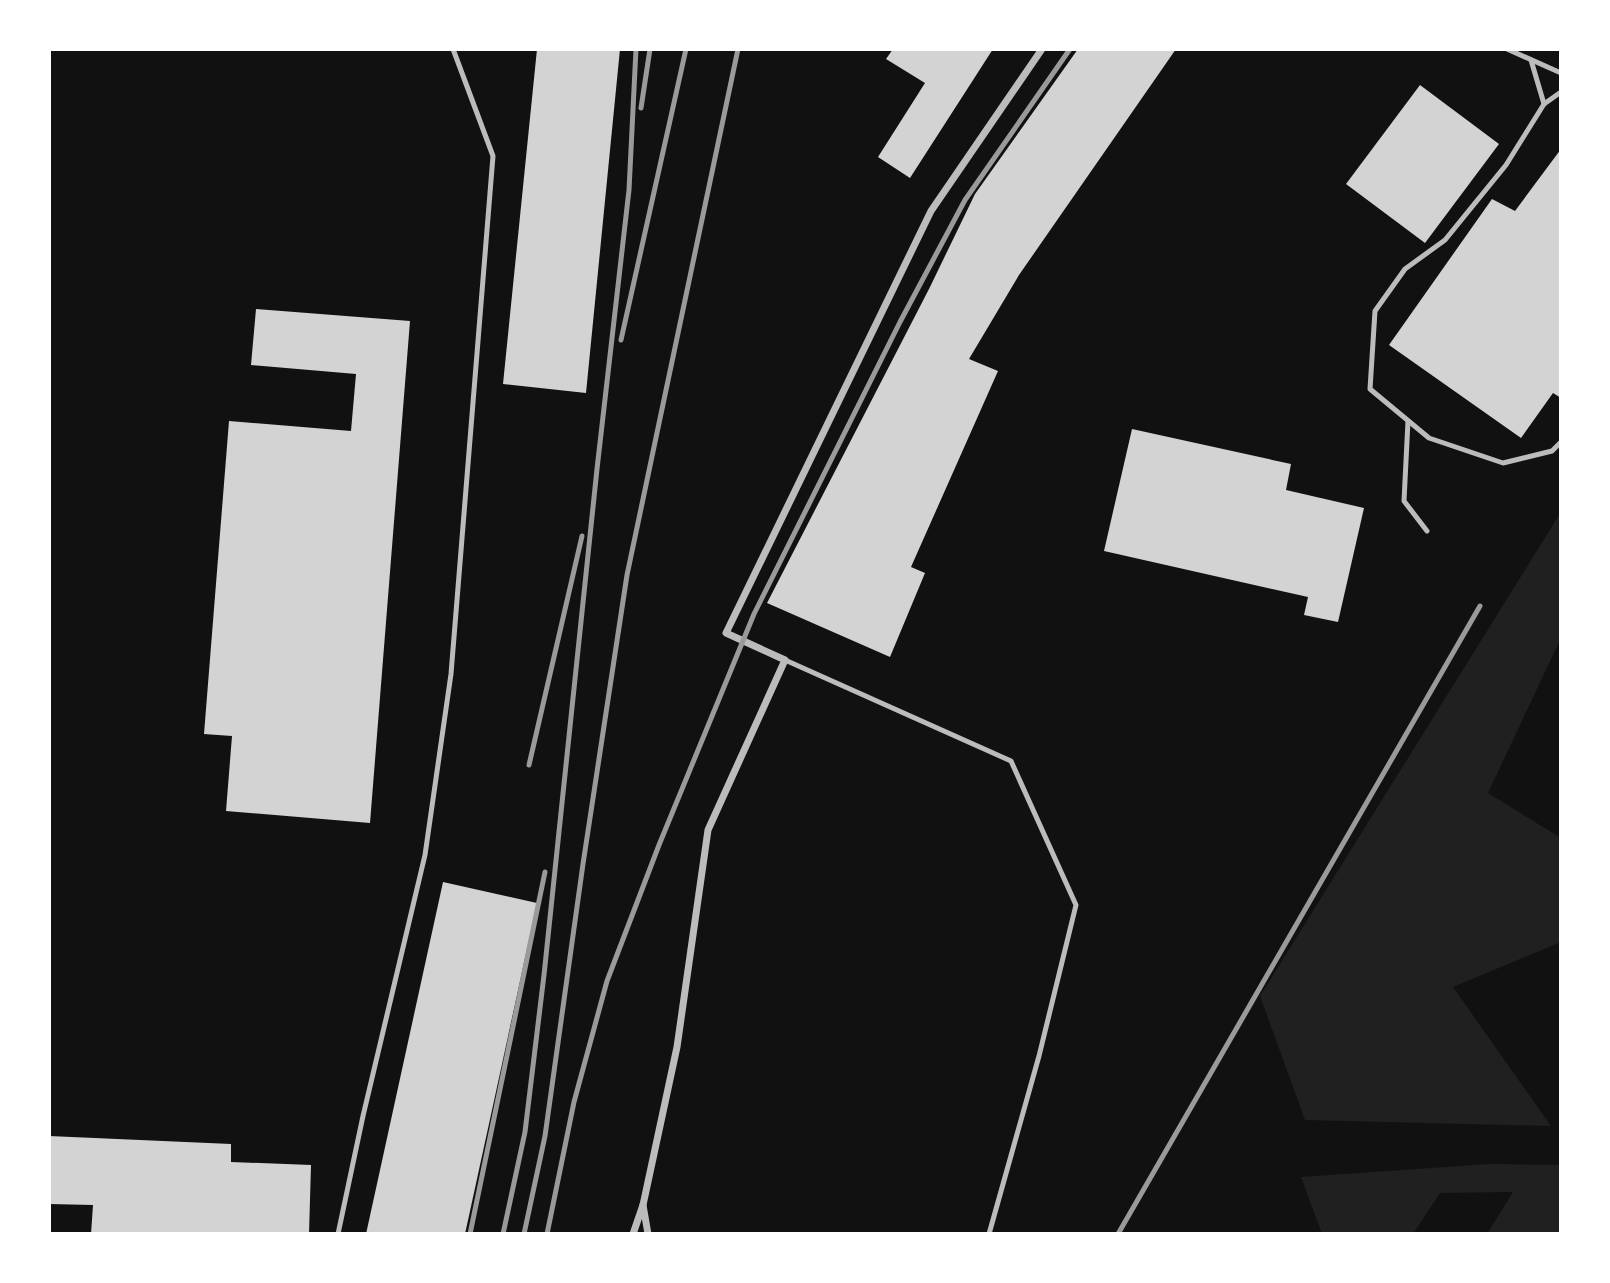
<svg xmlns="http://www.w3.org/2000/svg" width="1610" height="1283" font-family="Helvetica,sans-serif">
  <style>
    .green { fill: #202020 }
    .building { fill: #d3d3d3 }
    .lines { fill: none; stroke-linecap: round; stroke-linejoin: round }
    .service { stroke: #bcbcbc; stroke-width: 5 }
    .minor { stroke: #bcbcbc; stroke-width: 7 }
    .rail { stroke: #9a9a9a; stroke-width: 5 }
  </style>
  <rect width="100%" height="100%" fill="#111"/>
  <g class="green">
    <path d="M1561,512V638L1488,793L1561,838V942L1453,987L1551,1126L1305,1120L1260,996Z"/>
    <path d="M1489,1164L1561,1165V1234H1487L1513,1192L1440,1193L1413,1234H1322L1301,1177Z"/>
  </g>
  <g class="building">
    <path d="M537,49H620L586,393L503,384Z"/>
    <path d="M893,49H993L910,178L878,157L925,83L886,59Z"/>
    <path d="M1078,49H1176L1019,275L969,359L998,371L911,567L925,573L890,657L767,603L929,289L975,194Z"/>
    <path d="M1420,85L1499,144L1425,243L1346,184Z"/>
    <path d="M1561,149V398L1553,393L1521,438L1389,345L1492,199L1515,211Z"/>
    <path d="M256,309L410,321L370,823L226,811L232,736L204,734L229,421L351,431L356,374L251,365Z"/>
    <path d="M1132,429L1291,464L1286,490L1364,508L1338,622L1304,615L1308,597L1104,551Z"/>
    <path d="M443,882L537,903L465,1234H366Z"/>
    <path d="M49,1136L231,1144V1162L311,1165L309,1234H91L93,1205L49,1204Z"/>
  </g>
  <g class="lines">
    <g class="service">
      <path d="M1507,49L1561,73"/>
      <path d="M1531,60L1544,104"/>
      <path d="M1561,92L1544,104L1506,165L1445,240L1405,269L1375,311L1370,389L1429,438L1503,463L1552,451L1561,442"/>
      <path d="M1408,421L1404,501L1427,531"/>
      <path d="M785,660L1011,761L1076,905L1039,1056L989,1234"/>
      <path d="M338,1234L363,1116L425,855L451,674L493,156L453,49"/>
    </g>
    <g class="minor">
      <path d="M643,1205L648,1234"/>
      <path d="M633,1234L643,1205L677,1047L708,830L785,660L726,633L931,211L1042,49"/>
    </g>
    <g class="rail">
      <path d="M641,108L650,49"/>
      <path d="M621,340L686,49"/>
      <path d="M529,765L582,536"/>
      <path d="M470,1234L545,872"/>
      <path d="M503,1234L525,1132L544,975L597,469L629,190L636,49"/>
      <path d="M524,1234L545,1136L583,864L627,575L738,49"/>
      <path d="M547,1234L574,1102L607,981L659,845L754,614L900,322L965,200L1070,49"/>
      <path d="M1118,1234L1480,606"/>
    </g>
  </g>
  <rect width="1610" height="1283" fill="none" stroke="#ffffff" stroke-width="102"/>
</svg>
